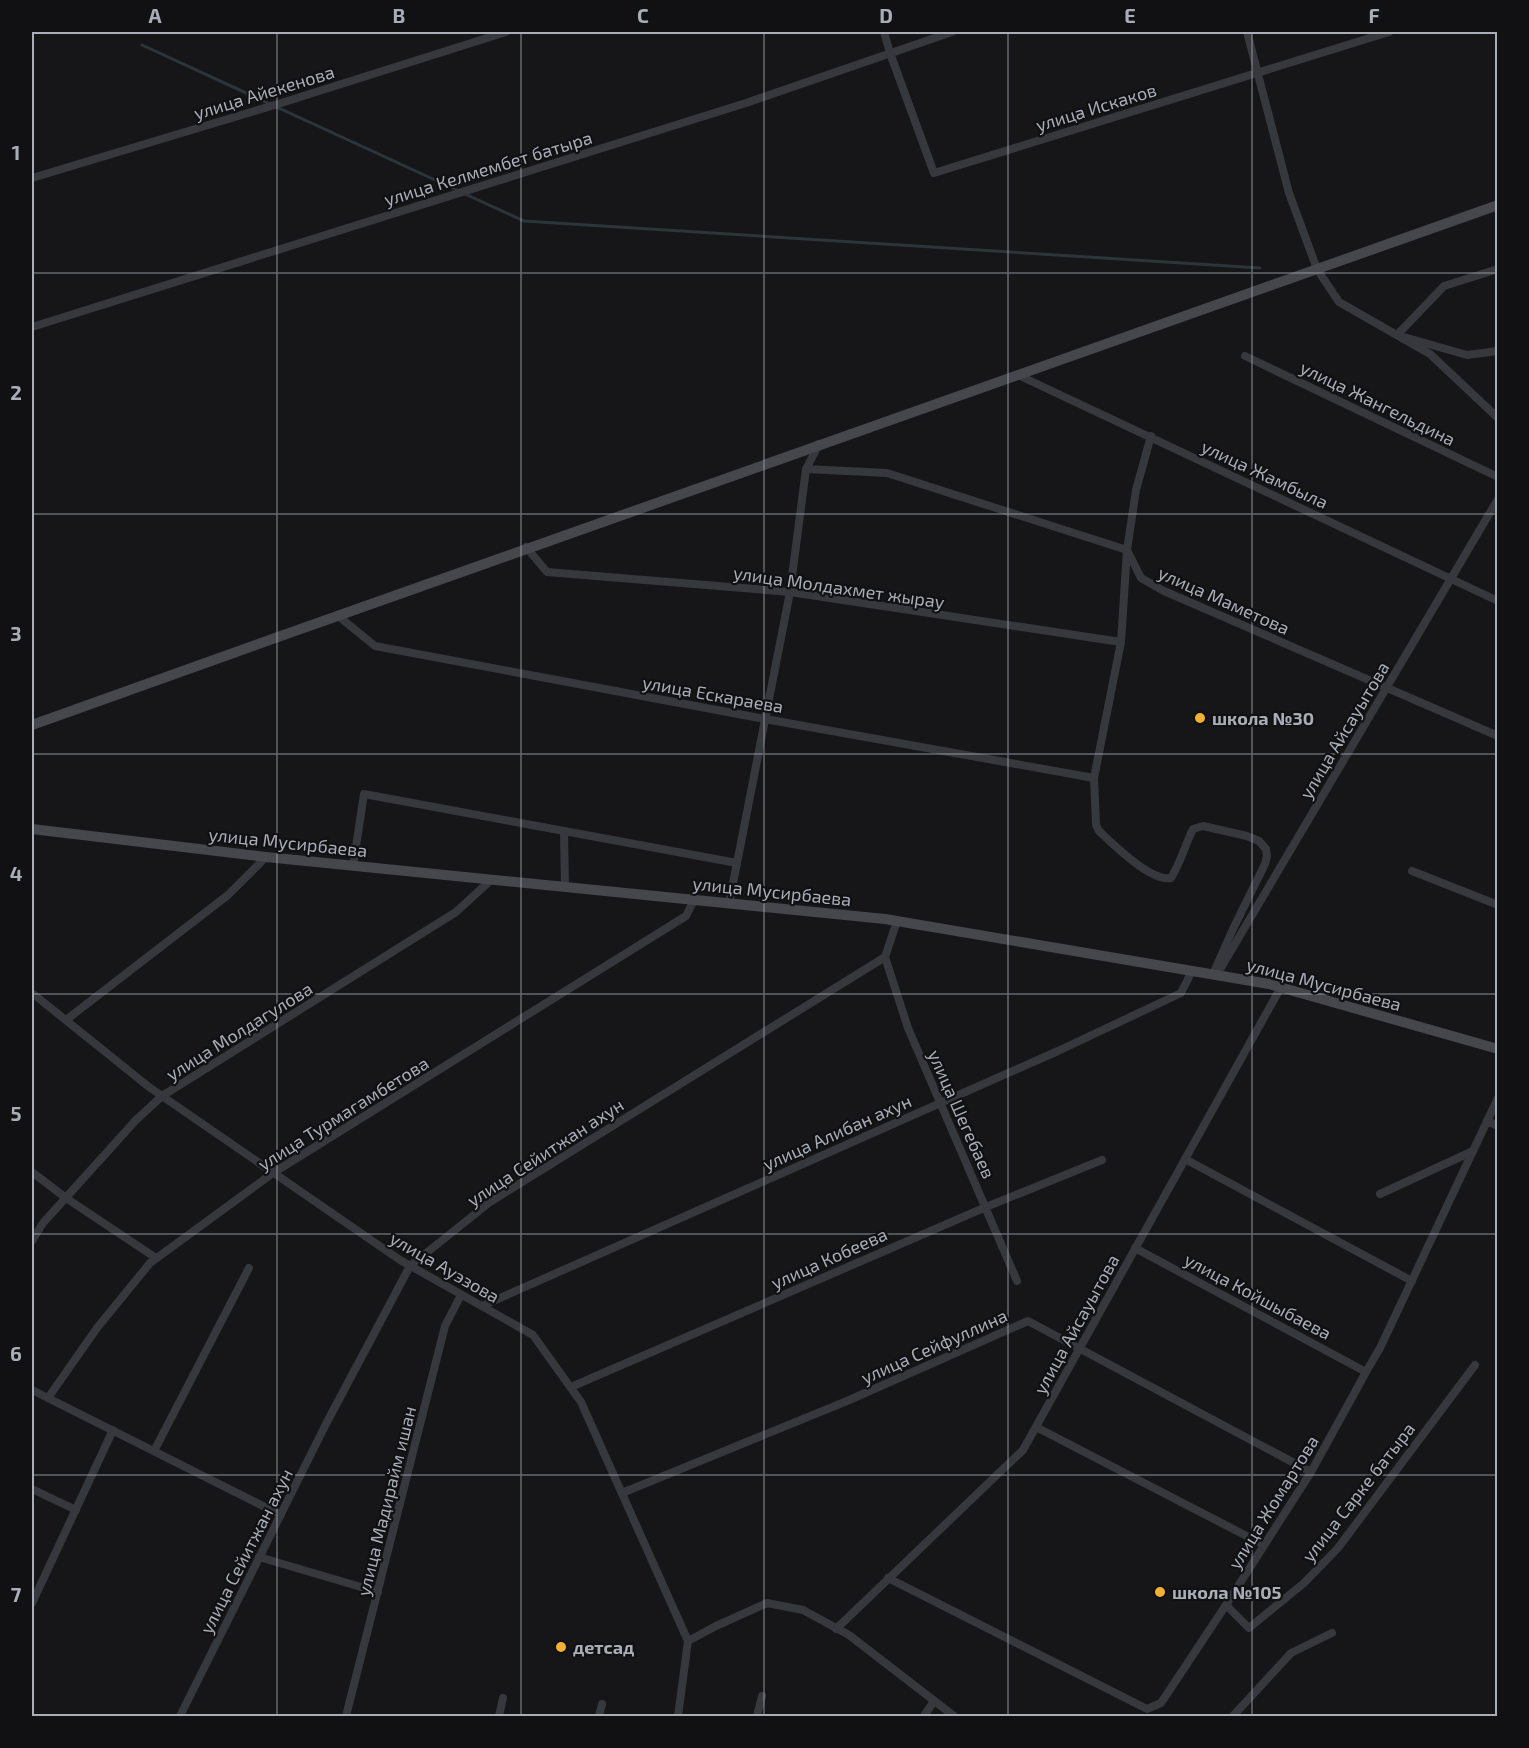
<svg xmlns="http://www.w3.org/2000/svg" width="1529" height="1748" font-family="'Exo 2',sans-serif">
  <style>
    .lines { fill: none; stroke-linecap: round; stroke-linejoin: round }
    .stream { stroke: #2c353c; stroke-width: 3 }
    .street { stroke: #37383d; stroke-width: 8 }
    .secondary { stroke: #45474d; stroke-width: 10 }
    .grid { fill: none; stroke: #a8adb8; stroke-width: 1.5; stroke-opacity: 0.55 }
    .poi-dot { fill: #f2b134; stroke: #111113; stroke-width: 2 }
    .labels { text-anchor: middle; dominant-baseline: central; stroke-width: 4.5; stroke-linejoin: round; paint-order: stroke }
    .street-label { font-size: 18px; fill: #a8adb8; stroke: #111113 }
    .poi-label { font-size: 18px; font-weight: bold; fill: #a8adb8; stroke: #111113; text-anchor: start }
    .neatline { fill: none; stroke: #a8adb8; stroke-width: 2 }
    .grid-label { font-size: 20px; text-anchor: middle; font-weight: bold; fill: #a8adb8 }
  </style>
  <rect width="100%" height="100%" fill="#161618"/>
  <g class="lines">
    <g class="stream">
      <path d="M142,45L459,191"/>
      <path d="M465,194L524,221L1260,268"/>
    </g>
    <g class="street">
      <path d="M884,32L890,53L934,173L1389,32"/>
      <path d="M1247,32L1289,193L1317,269L1339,302L1430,354L1498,418"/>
      <path d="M32,178L278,104L506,32"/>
      <path d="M1498,269L1444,286L1397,335L1467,355L1498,351"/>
      <path d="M32,327L746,103L952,32"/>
      <path d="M1245,356L1498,477"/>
      <path d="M1018,375L1498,601"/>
      <path d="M1151,436L1136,490L1127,550L1121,642L1094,778L1096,825L1099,831C1114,845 1151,882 1171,878C1181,862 1185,845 1193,829L1203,826L1247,836L1259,841L1266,849L1267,856L1265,864L1233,929L1213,974"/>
      <path d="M806,469L887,473L1127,550L1141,578L1164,591L1498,736"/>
      <path d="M526,547L547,572L790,592L1121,642"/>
      <path d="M337,615L375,646L765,719L1094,778"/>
      <path d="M564,831L565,887"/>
      <path d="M353,866L364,794L737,863"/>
      <path d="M1412,871L1498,905"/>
      <path d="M729,904L790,592L806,469L819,444"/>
      <path d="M885,957L908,1028L1017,1281"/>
      <path d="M1219,971L1498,499"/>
      <path d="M32,993L149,1087L400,1260L533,1335L581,1402L688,1641"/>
      <path d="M66,1020L228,895L266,857"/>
      <path d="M1487,1121L1498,1126"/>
      <path d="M1185,1159L1412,1281"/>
      <path d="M32,1172L66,1198L156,1258"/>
      <path d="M1380,1194L1473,1151"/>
      <path d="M32,1241L43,1223L136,1120L162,1096L456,912L491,880"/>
      <path d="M1135,1248L1366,1372"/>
      <path d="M482,1306L1058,1051L1181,993L1192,971"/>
      <path d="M571,1387L986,1207L1102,1160"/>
      <path d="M32,1390L281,1515"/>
      <path d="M48,1398L97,1328L150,1263L273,1173L686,916L694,900"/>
      <path d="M1036,1427L1264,1545"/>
      <path d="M154,1451L249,1268"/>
      <path d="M32,1489L76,1510"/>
      <path d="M622,1493L847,1401L1028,1321L1311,1472"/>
      <path d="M259,1557L378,1592"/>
      <path d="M888,1578L1147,1709L1161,1703L1226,1605L1311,1472L1366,1372L1380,1348L1498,1098"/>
      <path d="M32,1603L113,1430"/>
      <path d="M1226,1605L1249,1628L1304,1583L1338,1548L1475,1365"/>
      <path d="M836,1629L1023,1450L1281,987"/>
      <path d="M688,1641L716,1626L767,1603L803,1610L849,1635L954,1716"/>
      <path d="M180,1716L327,1422L410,1266L490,1202L885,957L897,921"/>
      <path d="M346,1716L445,1326L461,1295"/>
      <path d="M499,1716L503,1698"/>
      <path d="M599,1716L602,1704"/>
      <path d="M678,1716L688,1641"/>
      <path d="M757,1716L762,1696"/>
      <path d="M924,1716L934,1701"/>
      <path d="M1233,1716L1291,1653L1332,1633"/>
    </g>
    <g class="secondary">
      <path d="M32,725C520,550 1009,378 1498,205"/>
      <path d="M32,829L266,857L885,919L1269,984L1498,1049"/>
    </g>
  </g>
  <path class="grid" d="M277,32V1716M521,32V1716M764,32V1716M1008,32V1716M1252,32V1716M32,273H1498M32,514H1498M32,754H1498M32,994H1498M32,1234H1498M32,1475H1498"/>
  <g class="poi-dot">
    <circle cx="1200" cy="718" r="6"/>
    <circle cx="1160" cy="1592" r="6"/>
    <circle cx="561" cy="1647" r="6"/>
  </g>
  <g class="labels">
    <g class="street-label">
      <text transform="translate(264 92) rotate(-17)">улица Айекенова</text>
      <text transform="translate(1096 107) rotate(-17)">улица Искаков</text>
      <text transform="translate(488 168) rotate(-17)">улица Келмембет батыра</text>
      <text transform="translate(1378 403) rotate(26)">улица Жангельдина</text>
      <text transform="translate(1265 474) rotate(25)">улица Жамбыла</text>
      <text transform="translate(839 587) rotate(8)">улица Молдахмет жырау</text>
      <text transform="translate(1224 600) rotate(24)">улица Маметова</text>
      <text transform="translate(713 694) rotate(10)">улица Ескараева</text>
      <text transform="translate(1344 730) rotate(-59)">улица Айсауытова</text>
      <text transform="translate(288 842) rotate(6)">улица Мусирбаева</text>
      <text transform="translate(772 891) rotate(6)">улица Мусирбаева</text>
      <text transform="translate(1324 984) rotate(15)">улица Мусирбаева</text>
      <text transform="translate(239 1031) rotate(-32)">улица Молдагулова</text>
      <text transform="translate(343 1113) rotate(-32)">улица Турмагамбетова</text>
      <text transform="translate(962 1114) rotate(66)">улица Шегебаев</text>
      <text transform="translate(837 1132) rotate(-24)">улица Алибан ахун</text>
      <text transform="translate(545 1152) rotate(-33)">улица Сейитжан ахун</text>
      <text transform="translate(829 1258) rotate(-24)">улица Кобеева</text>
      <text transform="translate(445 1267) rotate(30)">улица Ауэзова</text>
      <text transform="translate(1258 1296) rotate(28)">улица Койшыбаева</text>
      <text transform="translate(1076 1324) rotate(-61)">улица Айсауытова</text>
      <text transform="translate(934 1346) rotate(-24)">улица Сейфуллина</text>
      <text transform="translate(1358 1492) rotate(-52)">улица Сарке батыра</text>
      <text transform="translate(386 1501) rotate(-76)">улица Мадирайм ишан</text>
      <text transform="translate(1273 1502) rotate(-58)">улица Жомартова</text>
      <text transform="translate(246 1551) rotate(-63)">улица Сейитжан ахун</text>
    </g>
    <g class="poi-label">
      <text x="1212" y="718">школа №30</text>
      <text x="1172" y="1592">школа №105</text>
      <text x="573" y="1647">детсад</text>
    </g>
  </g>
  <rect width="1529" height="1748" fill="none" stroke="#111113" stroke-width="66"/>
  <rect x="33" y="33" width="1463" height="1682" class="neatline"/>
  <g class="grid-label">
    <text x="155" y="23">A</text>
    <text x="399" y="23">B</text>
    <text x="643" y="23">C</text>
    <text x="886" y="23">D</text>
    <text x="1130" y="23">E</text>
    <text x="1374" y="23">F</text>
    <text x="16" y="160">1</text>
    <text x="16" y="400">2</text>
    <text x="16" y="641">3</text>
    <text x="16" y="881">4</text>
    <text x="16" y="1121">5</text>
    <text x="16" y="1361">6</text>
    <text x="16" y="1602">7</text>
  </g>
</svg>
